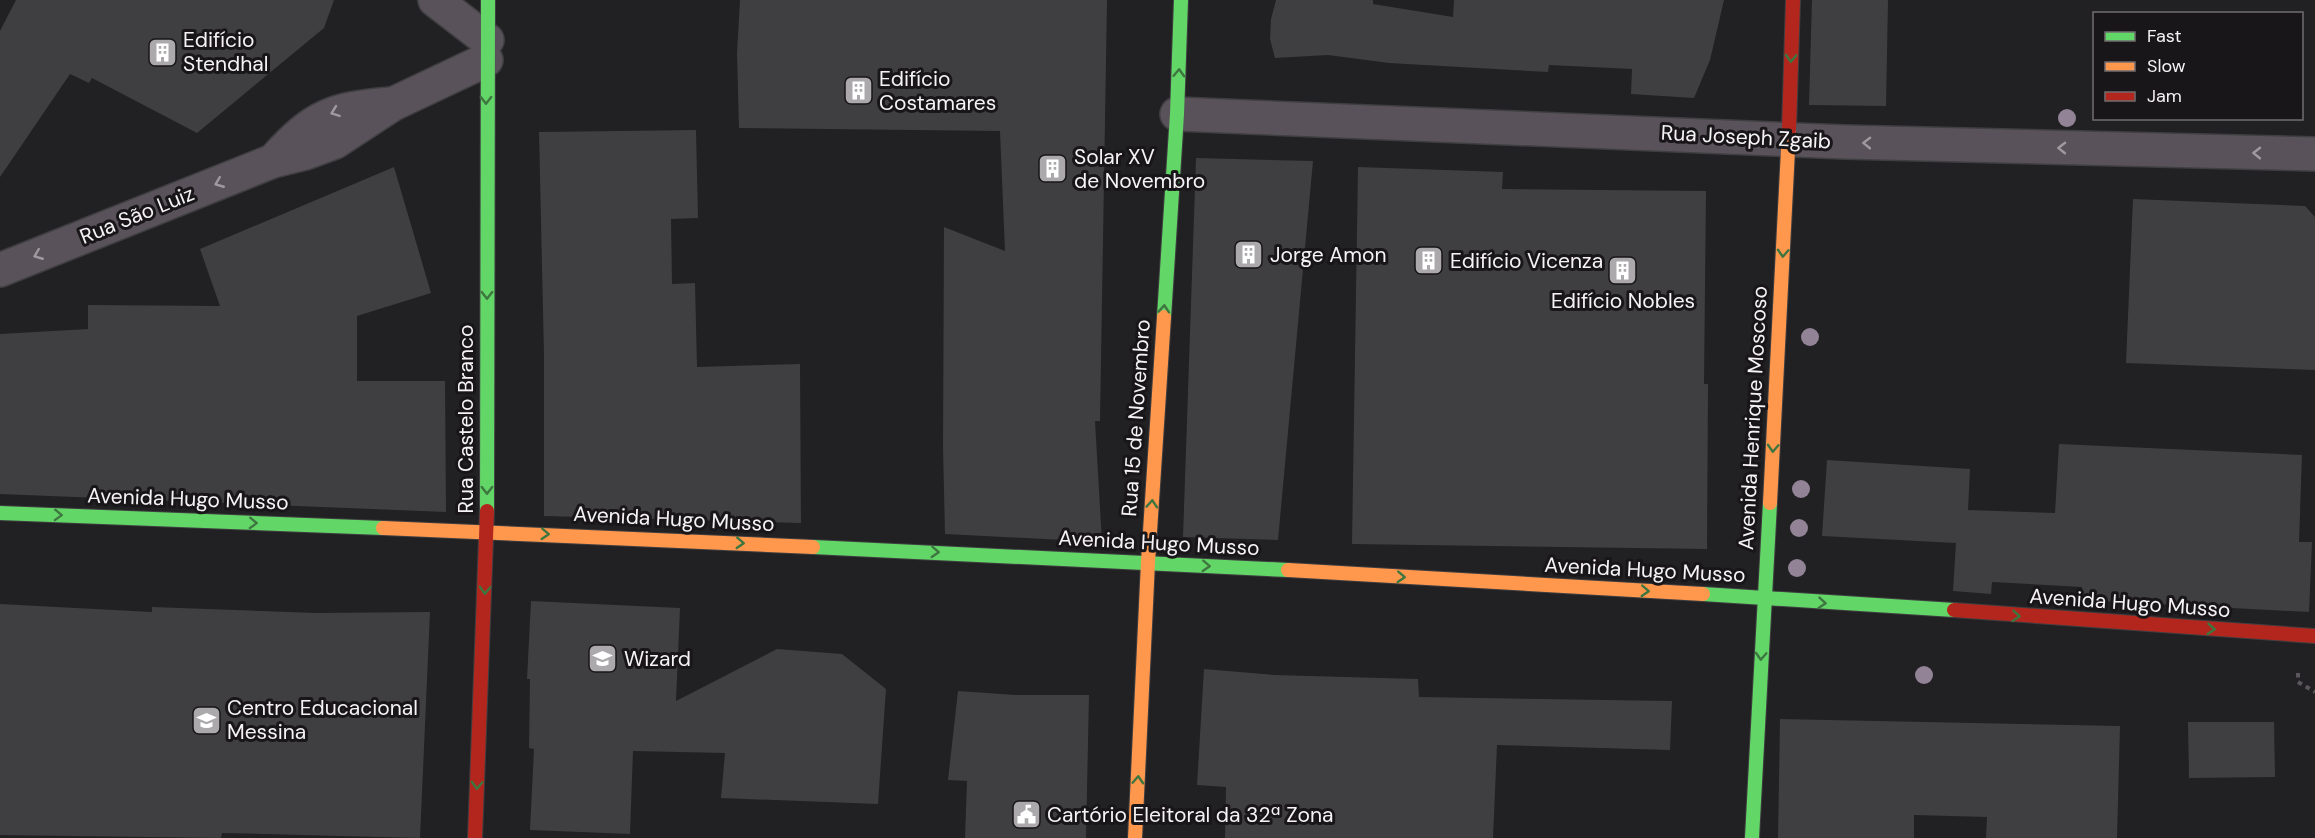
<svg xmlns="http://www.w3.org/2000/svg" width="2315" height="838" font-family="'DM Sans',sans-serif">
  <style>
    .building { fill: #3f3e40 }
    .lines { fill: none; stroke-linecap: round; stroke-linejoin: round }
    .street-casing { stroke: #3f3e40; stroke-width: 36 }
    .fast-casing { stroke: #3f3e40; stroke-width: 16 }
    .slow-casing { stroke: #3f3e40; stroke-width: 16 }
    .jam-casing { stroke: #3f3e40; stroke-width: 16 }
    .path { stroke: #5a565b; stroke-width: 4; stroke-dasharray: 4.5 4.5; stroke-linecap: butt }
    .street { stroke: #59525a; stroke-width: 33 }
    .fast { stroke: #63d668; stroke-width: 14 }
    .slow { stroke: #ff974d; stroke-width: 14 }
    .jam { stroke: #b3261e; stroke-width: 14 }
    .tree { fill: #928496 }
    .oneway { stroke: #3e7640 }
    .oneway2 { stroke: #a09aa0 }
    .labels { text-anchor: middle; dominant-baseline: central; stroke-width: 6; stroke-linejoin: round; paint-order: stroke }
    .poi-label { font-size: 21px; fill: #f6f3f6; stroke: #191619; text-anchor: start }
    .street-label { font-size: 21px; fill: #f6f3f6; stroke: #191619 }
  </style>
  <rect width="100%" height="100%" fill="#212022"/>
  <g class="building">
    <path d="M16,0H334L324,28L197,133L92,78L89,83L70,74L0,177V31Z"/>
    <path d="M740,0H1107L1100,421H1095L1102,542L945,534L943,447L944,227L1005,251L1000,131L739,128L737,53Z"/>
    <path d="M1276,0H1373V4L1453,17L1454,0H1724L1710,60L1694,98L1631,94L1632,69L1549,65L1548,72L1389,63L1328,55L1275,58L1270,39L1271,19Z"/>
    <path d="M1812,0H1888L1886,106L1809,105Z"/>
    <path d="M696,130L698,218L671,219L672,284L695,283L697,367L800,364L801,523L544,516V355L539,132Z"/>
    <path d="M1196,158L1313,161L1278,540L1183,537Z"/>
    <path d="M394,167L431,293L357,316V381H445L446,512L0,494V334L88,329V305L220,306L200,249Z"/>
    <path d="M1358,167L1503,172L1502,189L1706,191L1704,384H1708L1707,549L1352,544Z"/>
    <path d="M2133,199L2305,206L2315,217V370L2126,363Z"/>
    <path d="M2059,444L2302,455L2299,542H2312L2309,612L2082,600V587L1992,582L1991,594L1953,591L1956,543L1822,536L1827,460L1970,469L1968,510L2055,513Z"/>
    <path d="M531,601L680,608L676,701L777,649L842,654L886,689L878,804L721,798L725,753L633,751L630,834L530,830L534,749L529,748L530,679H527Z"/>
    <path d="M0,604L152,612V607L316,613L430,612L420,838L222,833L221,838L0,835Z"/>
    <path d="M1204,669L1274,675L1418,679L1419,697L1672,701L1670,750L1497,745L1493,838H1225L1226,787L1197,785Z"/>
    <path d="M958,691L1016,695H1089L1086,838H965L967,781L948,780Z"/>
    <path d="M1780,719L2120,726L2117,838H1986L1987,817L1914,815V838H1778Z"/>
    <path d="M2188,722H2274L2275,777L2189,778Z"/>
  </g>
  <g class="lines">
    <defs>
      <g id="street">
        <path d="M435,0L487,40"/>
        <path d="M1177,114L1845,142L2315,154"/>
        <path d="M275,159C315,115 332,109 391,104"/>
        <path d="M0,270L273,161L305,153L335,142L393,104L486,60"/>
      </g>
      <g id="fast">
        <path d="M1164,317L1177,114L1181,0"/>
        <path d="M487,511L488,0"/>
        <path d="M0,513L383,528"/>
        <path d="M813,547L1288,570"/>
        <path d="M1703,594L1954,610"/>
        <path d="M1752,838L1770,503"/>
      </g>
      <g id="slow">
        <path d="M1770,503L1789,130"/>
        <path d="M383,528L813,547"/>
        <path d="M1288,570L1703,594"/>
        <path d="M1135,838L1148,562L1164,317"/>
      </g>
      <g id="jam">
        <path d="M1789,130L1793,0"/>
        <path d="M1954,610L2315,636"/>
        <path d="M475,838L487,511"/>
      </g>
    </defs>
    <use href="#street" class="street-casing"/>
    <use href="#fast" class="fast-casing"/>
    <use href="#slow" class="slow-casing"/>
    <use href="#jam" class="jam-casing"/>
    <path class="path" d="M2298,673V682L2315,692"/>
    <use href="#street" class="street"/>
    <use href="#fast" class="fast"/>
    <use href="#slow" class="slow"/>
    <use href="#jam" class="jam"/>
  </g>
  <g class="tree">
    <circle cx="2067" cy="118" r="9"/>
    <circle cx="1810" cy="337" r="9"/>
    <circle cx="1801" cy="489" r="9"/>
    <circle cx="1799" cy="528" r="9"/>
    <circle cx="1797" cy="568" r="9"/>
    <circle cx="1924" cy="675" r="9"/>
  </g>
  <defs><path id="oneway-chevron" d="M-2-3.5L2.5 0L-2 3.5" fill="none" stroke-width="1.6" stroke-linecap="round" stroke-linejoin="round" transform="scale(1.5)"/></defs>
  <g class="oneway">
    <use href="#oneway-chevron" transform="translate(1791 58) rotate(92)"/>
    <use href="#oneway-chevron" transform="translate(1179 73) rotate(-88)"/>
    <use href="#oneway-chevron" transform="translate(486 100) rotate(90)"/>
    <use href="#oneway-chevron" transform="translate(1783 253) rotate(93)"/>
    <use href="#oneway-chevron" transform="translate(487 295) rotate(90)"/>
    <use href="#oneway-chevron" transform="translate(1164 309) rotate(-86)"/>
    <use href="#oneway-chevron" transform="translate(1773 448) rotate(93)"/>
    <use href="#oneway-chevron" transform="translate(487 490) rotate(90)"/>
    <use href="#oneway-chevron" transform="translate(1152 504) rotate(-86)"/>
    <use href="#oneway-chevron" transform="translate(58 515) rotate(2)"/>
    <use href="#oneway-chevron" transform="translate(253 523) rotate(2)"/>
    <use href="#oneway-chevron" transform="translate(545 534) rotate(3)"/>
    <use href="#oneway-chevron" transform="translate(740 543) rotate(3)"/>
    <use href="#oneway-chevron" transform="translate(935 552) rotate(3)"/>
    <use href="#oneway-chevron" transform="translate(1206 566) rotate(3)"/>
    <use href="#oneway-chevron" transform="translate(1401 577) rotate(3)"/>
    <use href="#oneway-chevron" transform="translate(485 590) rotate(92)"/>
    <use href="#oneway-chevron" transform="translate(1645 591) rotate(3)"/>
    <use href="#oneway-chevron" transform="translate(1822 603) rotate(5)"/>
    <use href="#oneway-chevron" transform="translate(2016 616) rotate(4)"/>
    <use href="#oneway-chevron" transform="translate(2211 629) rotate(4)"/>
    <use href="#oneway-chevron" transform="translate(1761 656) rotate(93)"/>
    <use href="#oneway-chevron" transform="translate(1138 780) rotate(-87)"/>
    <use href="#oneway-chevron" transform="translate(477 785) rotate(92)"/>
  </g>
  <g class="oneway2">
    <use href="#oneway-chevron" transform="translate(335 112) rotate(160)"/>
    <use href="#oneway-chevron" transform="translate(1867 143) rotate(-179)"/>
    <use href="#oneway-chevron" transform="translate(2062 148) rotate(-179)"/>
    <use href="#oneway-chevron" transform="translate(2257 153) rotate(-179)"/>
    <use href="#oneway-chevron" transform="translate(219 183) rotate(158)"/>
    <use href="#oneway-chevron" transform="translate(38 255) rotate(158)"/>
  </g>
  <defs>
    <symbol id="building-square" viewBox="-11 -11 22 22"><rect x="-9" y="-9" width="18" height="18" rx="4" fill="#aba9ac" stroke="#191619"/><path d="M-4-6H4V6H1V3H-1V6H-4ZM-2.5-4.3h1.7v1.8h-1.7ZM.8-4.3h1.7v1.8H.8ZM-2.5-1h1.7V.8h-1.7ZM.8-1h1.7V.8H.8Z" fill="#fff"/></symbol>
    <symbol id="school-square" viewBox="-11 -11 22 22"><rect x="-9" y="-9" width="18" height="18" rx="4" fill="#aba9ac" stroke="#191619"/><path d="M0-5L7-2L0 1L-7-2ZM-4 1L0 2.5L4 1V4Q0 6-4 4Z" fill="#fff"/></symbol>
    <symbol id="civic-square" viewBox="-11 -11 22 22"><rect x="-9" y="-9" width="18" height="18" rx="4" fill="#aba9ac" stroke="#191619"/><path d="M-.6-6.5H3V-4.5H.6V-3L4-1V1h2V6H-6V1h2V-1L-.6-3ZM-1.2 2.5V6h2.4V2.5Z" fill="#fff"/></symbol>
  </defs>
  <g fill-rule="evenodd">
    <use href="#building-square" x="146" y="36" width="33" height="33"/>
    <use href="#building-square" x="842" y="74" width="33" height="33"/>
    <use href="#building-square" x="1036" y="152" width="33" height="33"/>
    <use href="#building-square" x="1232" y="238" width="33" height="33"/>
    <use href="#building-square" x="1412" y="244" width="33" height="33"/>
    <use href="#building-square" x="1606" y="254" width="33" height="33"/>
    <use href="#school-square" x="586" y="642" width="33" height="33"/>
    <use href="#school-square" x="190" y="704" width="33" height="33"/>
    <use href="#civic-square" x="1010" y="798" width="33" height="33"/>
  </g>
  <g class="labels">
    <g class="poi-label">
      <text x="183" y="40">Edifício<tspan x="183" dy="24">Stendhal</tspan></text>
      <text x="879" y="79">Edifício<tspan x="879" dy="24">Costamares</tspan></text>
      <text x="1074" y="157">Solar XV<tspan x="1074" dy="24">de Novembro</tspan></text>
      <text x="1270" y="255">Jorge Amon</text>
      <text x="1450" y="261">Edifício Vicenza</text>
      <text x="1623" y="301" text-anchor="middle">Edifício Nobles</text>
      <text x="624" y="659">Wizard</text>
      <text x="227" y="708">Centro Educacional<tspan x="227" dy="24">Messina</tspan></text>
      <text x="1047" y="815">Cartório Eleitoral da 32ª Zona</text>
    </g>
    <g class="street-label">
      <text transform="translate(1746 137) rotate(3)">Rua Joseph Zgaib</text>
      <text transform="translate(137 215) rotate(-22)">Rua São Luiz</text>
      <text transform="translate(1136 418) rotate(-86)">Rua 15 de Novembro</text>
      <text transform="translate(1753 418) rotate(-87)">Avenida Henrique Moscoso</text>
      <text transform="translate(466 419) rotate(-90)">Rua Castelo Branco</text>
      <text transform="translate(188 499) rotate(2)">Avenida Hugo Musso</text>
      <text transform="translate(674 519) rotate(3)">Avenida Hugo Musso</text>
      <text transform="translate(1159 543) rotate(3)">Avenida Hugo Musso</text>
      <text transform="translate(1645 570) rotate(3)">Avenida Hugo Musso</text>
      <text transform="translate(2130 603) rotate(4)">Avenida Hugo Musso</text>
    </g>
  </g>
  <rect x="2093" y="12" width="210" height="108" fill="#191619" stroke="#716e71" stroke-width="1.5"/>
  <rect x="2105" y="32" width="30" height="9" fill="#63d668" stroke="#716e71" stroke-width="1.5"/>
  <text x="2147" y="42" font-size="18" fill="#f6f3f6">Fast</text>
  <rect x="2105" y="62" width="30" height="9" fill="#ff974d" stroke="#716e71" stroke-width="1.5"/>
  <text x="2147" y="72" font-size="18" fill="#f6f3f6">Slow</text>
  <rect x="2105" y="92" width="30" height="9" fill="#b3261e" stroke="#716e71" stroke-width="1.5"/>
  <text x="2147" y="102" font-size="18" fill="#f6f3f6">Jam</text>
</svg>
